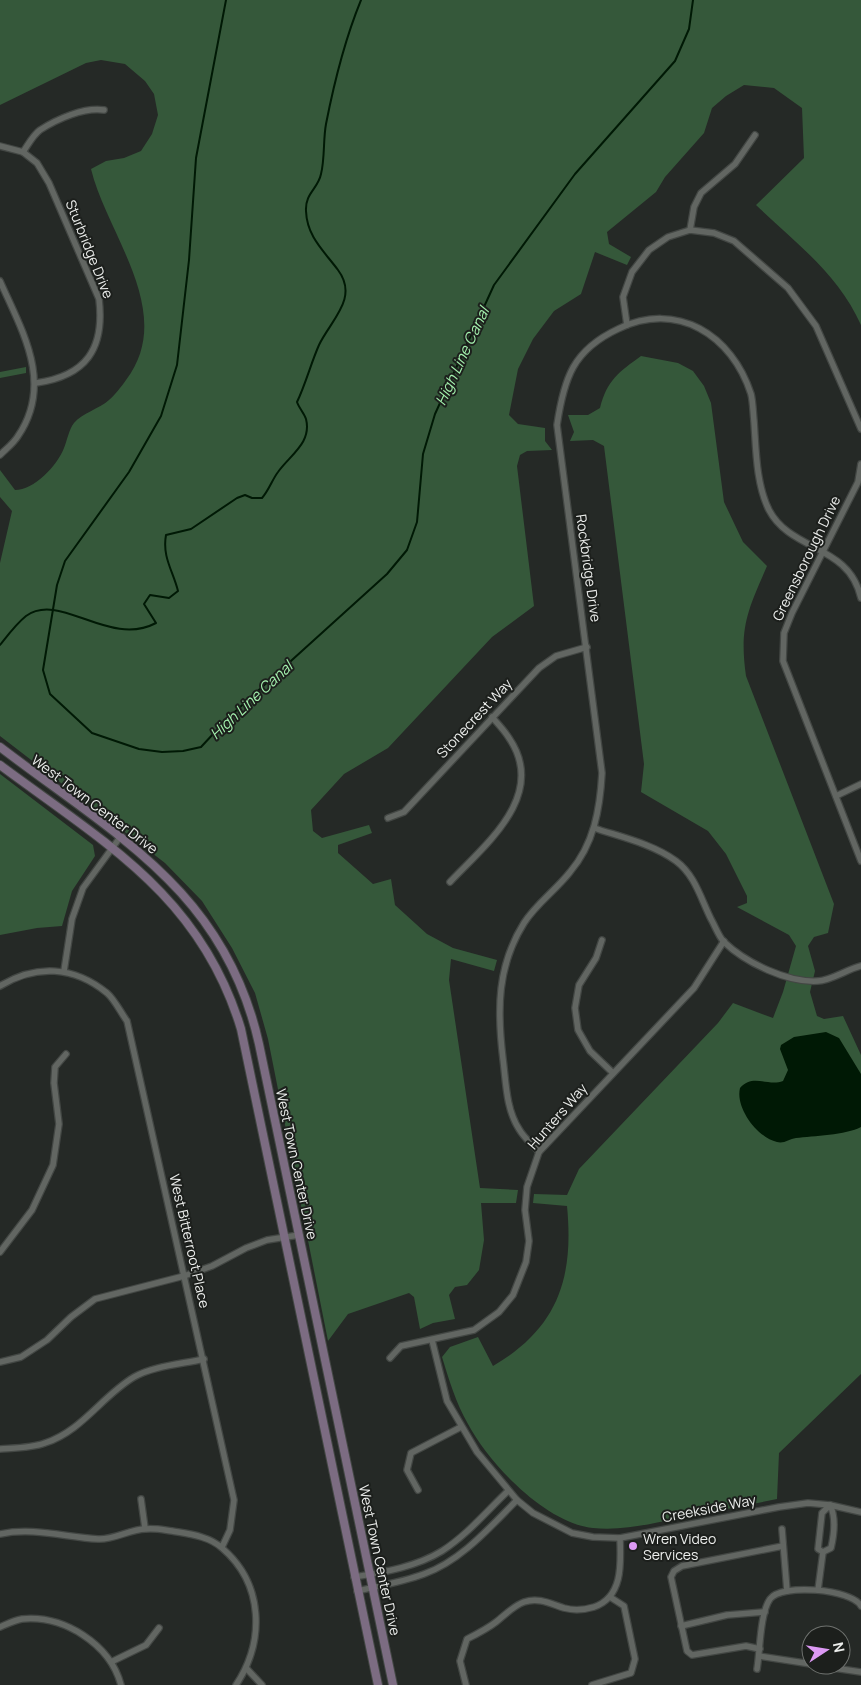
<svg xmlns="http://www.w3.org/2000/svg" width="861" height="1685" font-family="Manrope,sans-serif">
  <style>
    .green { fill: #35583a }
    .water { fill: #001905 }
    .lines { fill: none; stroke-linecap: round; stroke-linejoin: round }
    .stream { stroke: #001905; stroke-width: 2 }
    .street-casing { stroke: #434744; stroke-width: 8 }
    .secondary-casing { stroke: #434744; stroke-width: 10 }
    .street { stroke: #626662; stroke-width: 5.5 }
    .secondary { stroke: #7c6c82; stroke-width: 8 }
    .poi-dot { fill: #dc99f4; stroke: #1c1f1c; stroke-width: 2 }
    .labels { text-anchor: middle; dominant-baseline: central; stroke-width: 4; stroke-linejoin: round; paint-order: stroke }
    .street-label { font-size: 14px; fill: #eceeec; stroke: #1c1f1c }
    .poi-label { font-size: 14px; fill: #eceeec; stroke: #1c1f1c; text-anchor: start }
    .water-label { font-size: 15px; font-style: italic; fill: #a4f2ae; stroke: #1c1f1c }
  </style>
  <rect width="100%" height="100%" fill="#252926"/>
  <g class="green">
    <path d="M0,0H861V325C838,274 796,243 756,205L804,158L802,108L774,88L744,85L726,96L712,108L704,133L665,177L656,192L607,232L609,244L631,257L627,265L595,252L581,294L554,311L533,339L518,369L509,415L518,424L545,428V441L552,450L527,451L520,455L517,466L534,606L492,637L388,748L344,774L311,810L313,831L322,838L369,825L372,833L338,845V853L373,884L391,879L395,905L427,934L453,948L497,960L494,971L451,959L449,980L480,1188L518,1190L516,1203H481L484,1240L479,1270L467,1285L455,1287L449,1295L455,1319L433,1323L420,1329L414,1297L409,1293L348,1314L328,1341L268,1039L255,993L232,948L202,901L165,863L0,736V563L12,511L0,497V470L15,490C34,490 57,466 64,448C67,441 69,429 74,423C82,413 99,409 109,400C115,395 121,387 126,380C177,313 107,235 91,169L106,161L124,158L141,151L152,134L158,115L154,94L145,81L125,64L101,60L86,63L0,105Z"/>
    <path d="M641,356L678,363L693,371L704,386L711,403L724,502L743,542L767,566C748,610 739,627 746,676L834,904L828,933L814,937L808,946L815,971L810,992L817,1016L824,1019L843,1016L861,1055V1374L779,1453L777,1499C744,1506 710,1512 676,1519C649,1524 621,1531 593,1528C546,1523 490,1465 468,1424C456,1403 449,1380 442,1357L450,1347L478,1337L493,1366C558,1328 574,1278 567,1206L533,1203L534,1194L567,1195L579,1169L718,1023L733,1003L773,1018L783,992L796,946L789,935L737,907L747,903V896L726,854L708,831L641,792L644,764L604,446L593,440L570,441L574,432L568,415H588L600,408C607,380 619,372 641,356Z"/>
    <path d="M26,367V373L0,378V372Z"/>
    <path d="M0,774L93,845L95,856L72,891L62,926L37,928L0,935Z"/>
  </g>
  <path class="water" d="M826,1032L839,1038L861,1074V1127C846,1135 813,1136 796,1138C789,1139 784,1144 777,1142C758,1138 735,1108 740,1088C753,1073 768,1087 783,1081L788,1070L780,1049L781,1045L794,1037Z"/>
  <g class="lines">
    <g class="stream">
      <path d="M226,0L196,158L189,260L177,365L161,416L129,472L65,561L57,585L43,670L50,694L92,733L139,749L162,752L183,751L201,747L228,718L387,574L407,550L417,522L423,454L435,414L494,285L575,174L675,61L689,29L693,0"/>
      <path d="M0,645C8,635 16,624 26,616C60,591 109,648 156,623L144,604L150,595L169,598L178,591C173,571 162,557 166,535L191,529L237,498L245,495L252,498H262C269,490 272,480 278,472C290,455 312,443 306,419C304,413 299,408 297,402C306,383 311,363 319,345C331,320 359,298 338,270C324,251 307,237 306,211C305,193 318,189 321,174C325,158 323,140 326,124C334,83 345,39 361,0"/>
    </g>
    <defs>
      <g id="street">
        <path d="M0,146L23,152L37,163L49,183L99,299C105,349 86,376 36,383"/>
        <path d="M23,152C28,145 33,135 40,130C57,119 84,107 104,110"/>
        <path d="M690,230L694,207L701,193L735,164L755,135"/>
        <path d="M0,281C22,331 54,383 18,436C14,443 6,449 0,455"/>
        <path d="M627,325L623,297L632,272L649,250L668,237L690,230L714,233L734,241L788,288L816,326L861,429"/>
        <path d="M861,464L858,482L792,613L784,633L783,661L861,861"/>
        <path d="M836,796L861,784"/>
        <path d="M388,818L404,812L539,668L556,656L587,647"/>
        <path d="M594,828C621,837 653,844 676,861C695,875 701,899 711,919C715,926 719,937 724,942C746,963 788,983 818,981C830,981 848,969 861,966"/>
        <path d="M450,882C486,844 548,795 509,738C504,730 498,724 492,717"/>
        <path d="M602,940L596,958L579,985L575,1008L578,1030L590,1051L613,1073"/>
        <path d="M64,971L72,919L83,888L121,836"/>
        <path d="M0,986C36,964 74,966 107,993C115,1000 121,1013 127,1021L234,1500L230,1530L222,1547"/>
        <path d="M539,1152C533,1145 524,1138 519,1129C506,1109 506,1082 503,1059C497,1010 497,966 524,923C536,904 556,890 570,872C594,844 600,809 602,773L557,425C564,378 573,350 618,329C677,300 732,335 751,394C753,402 753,412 754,421C756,449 756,484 769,510C791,552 849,544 861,598"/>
        <path d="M0,1252L32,1210L53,1165L59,1124L54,1083L55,1067L66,1054"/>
        <path d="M432,1340L447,1401L477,1452L517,1500L533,1513L572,1533L593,1537L620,1538L779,1507L808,1503L830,1505L861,1512"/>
        <path d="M390,1358L401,1346L474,1330L499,1312L513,1295L526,1262L529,1241L525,1210L527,1187L539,1152L694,988L724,941"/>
        <path d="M0,1362L21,1357L47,1340L71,1317L95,1299L184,1276L212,1266L246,1248L267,1240L299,1235"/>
        <path d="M0,1449C14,1448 32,1448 45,1443C82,1431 102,1396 134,1377C153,1366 182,1364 204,1359"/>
        <path d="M418,1490L407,1470L411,1453L461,1427"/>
        <path d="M141,1499L145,1528"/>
        <path d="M830,1505C836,1517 834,1535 831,1548L823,1552L818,1549L822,1513Z"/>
        <path d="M782,1529L787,1591"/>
        <path d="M0,1534C33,1527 65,1537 98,1539C114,1540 130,1529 146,1529C155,1528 164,1530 172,1531C189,1534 209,1536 222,1548C264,1584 265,1641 236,1685"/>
        <path d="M354,1577C384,1572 416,1567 442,1551C467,1535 487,1511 508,1491"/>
        <path d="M818,1590L823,1552"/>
        <path d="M357,1591C379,1586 403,1582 424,1574C461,1561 490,1527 517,1500"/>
        <path d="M681,1626L727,1615L765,1612"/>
        <path d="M0,1627C7,1624 15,1620 22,1619C64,1615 110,1644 121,1685"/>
        <path d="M760,1649L746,1646L692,1655L687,1651L671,1577L674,1571L682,1566L783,1546"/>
        <path d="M759,1656L811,1664"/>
        <path d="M111,1662L146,1645L159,1628"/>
        <path d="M814,1665L861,1672"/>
        <path d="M247,1669L262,1685"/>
        <path d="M757,1669C760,1651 760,1613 770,1599C781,1583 852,1589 861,1606"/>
        <path d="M466,1685L460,1661L467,1639C477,1634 487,1629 496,1622C505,1615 513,1606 524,1602C539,1597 551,1604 564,1608C575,1611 584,1610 594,1607C623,1597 621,1564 620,1538"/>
        <path d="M592,1685L631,1673L635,1659L624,1606L610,1597"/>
      </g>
      <g id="secondary">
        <path d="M0,747C115,835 225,891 259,1044L393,1685"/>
        <path d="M0,765C105,843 201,896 241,1029L378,1685"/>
      </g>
    </defs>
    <use href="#street" class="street-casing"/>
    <use href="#secondary" class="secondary-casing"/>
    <use href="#street" class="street"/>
    <use href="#secondary" class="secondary"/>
  </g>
  <circle class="poi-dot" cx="633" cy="1546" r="5"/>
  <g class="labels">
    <g class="street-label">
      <text transform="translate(90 249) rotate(68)">Sturbridge Drive</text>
      <text transform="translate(806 558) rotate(-64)">Greensborough Drive</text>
      <text transform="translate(589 568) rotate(82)">Rockbridge Drive</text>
      <text transform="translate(474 718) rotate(-47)">Stonecrest Way</text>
      <text transform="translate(95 804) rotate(37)">West Town Center Drive</text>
      <text transform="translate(557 1116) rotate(-49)">Hunters Way</text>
      <text transform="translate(297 1164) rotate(78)">West Town Center Drive</text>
      <text transform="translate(190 1241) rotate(77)">West Bitterroot Place</text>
      <text transform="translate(709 1508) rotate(-11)">Creekside Way</text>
      <text transform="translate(380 1560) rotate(78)">West Town Center Drive</text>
    </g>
    <g class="poi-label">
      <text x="643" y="1538">Wren Video<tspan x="643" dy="16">Services</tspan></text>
    </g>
    <g class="water-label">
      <text transform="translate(462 356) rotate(-65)">High Line Canal</text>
      <text transform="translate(251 700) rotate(-43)">High Line Canal</text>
    </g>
  </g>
  <g transform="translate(826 1650) rotate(78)"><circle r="24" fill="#1c1f1c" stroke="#6f726f"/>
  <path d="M0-4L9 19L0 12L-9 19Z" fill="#dc99f4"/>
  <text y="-8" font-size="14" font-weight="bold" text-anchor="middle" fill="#eceeec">N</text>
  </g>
</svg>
